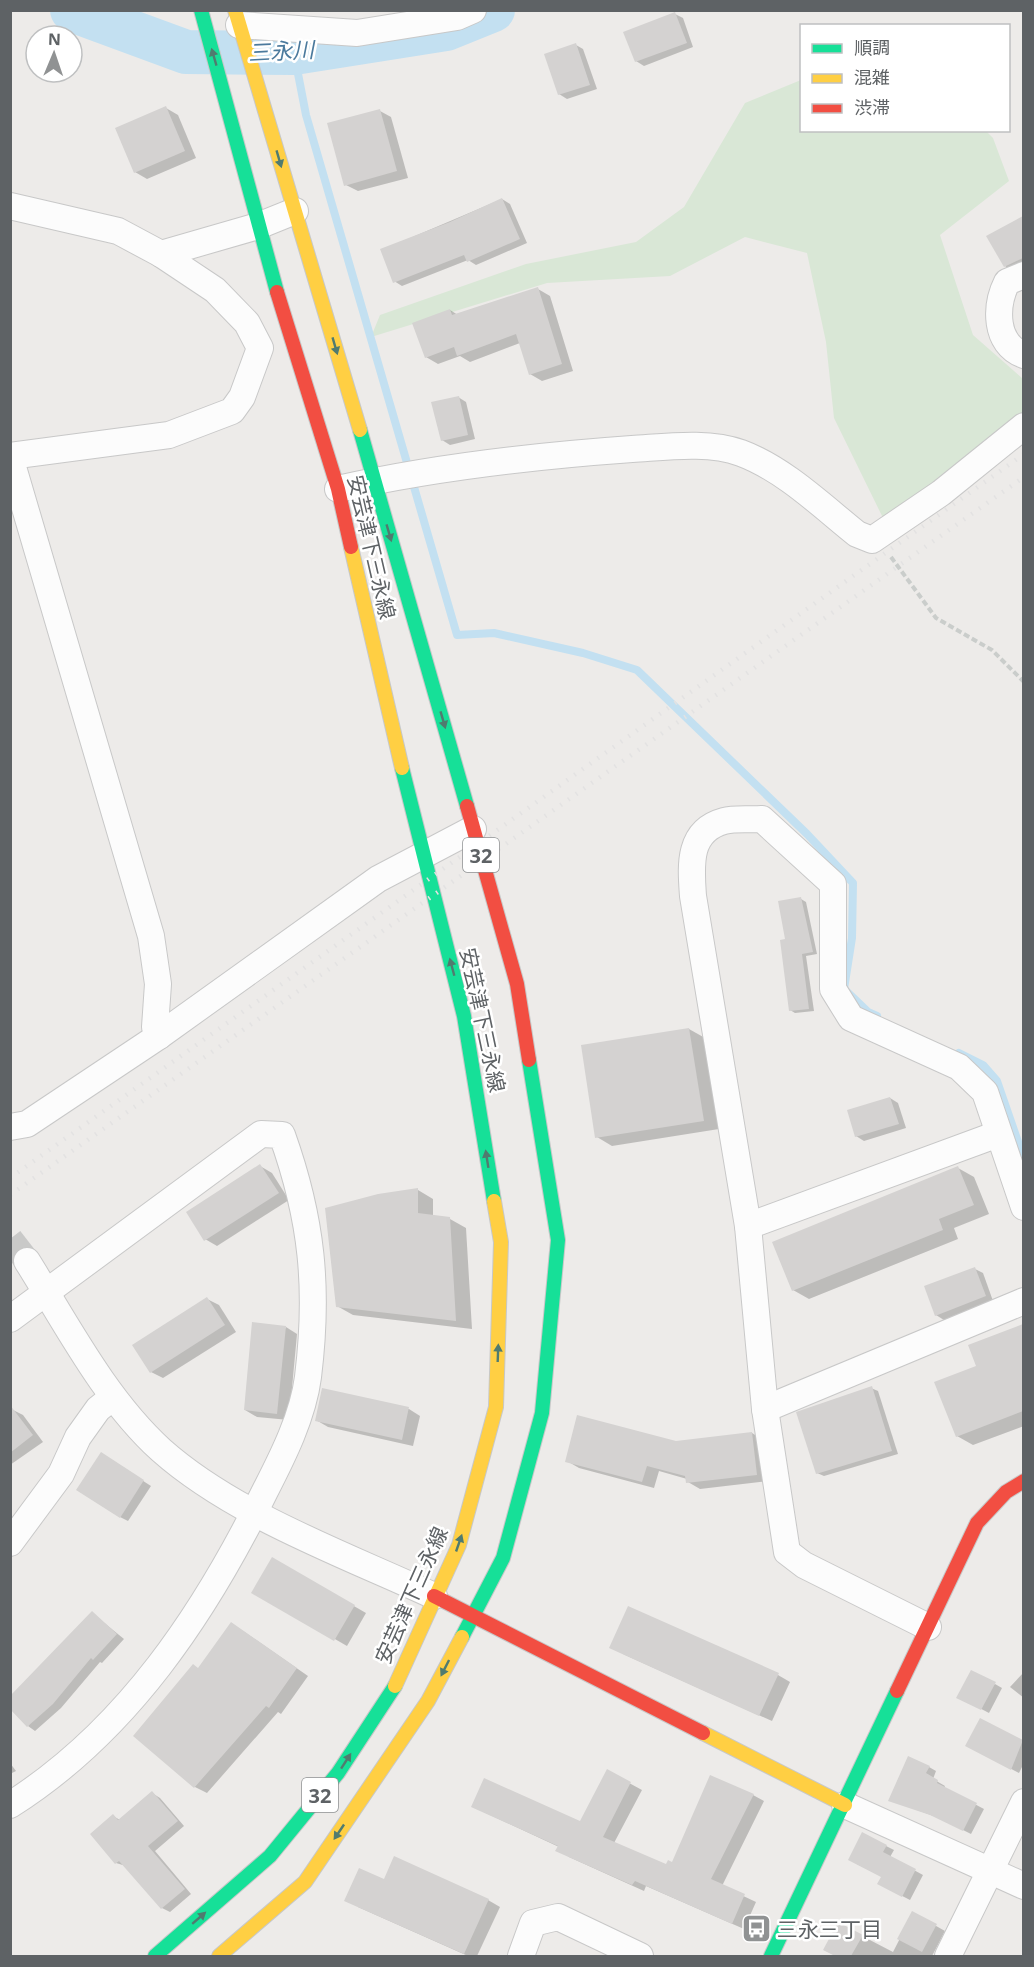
<svg xmlns="http://www.w3.org/2000/svg" width="1034" height="1967" font-family="'Open Sans','Noto Sans JP',sans-serif">
  <style>
    .green { fill: #d9e7d6 }
    .shadow { fill: #0003 }
    .lines { fill: none; stroke-linecap: round; stroke-linejoin: round }
    .stream { stroke: #c3e0f1; stroke-width: 8 }
    .river { stroke: #c3e0f1; stroke-width: 44 }
    .building { fill: #d4d2d1 }
    .street-tunnel { stroke: #c9c9c8; stroke-width: 26; stroke-dasharray: 26 13; stroke-linecap: butt }
    .street-casing { stroke: #c8c8c8; stroke-width: 28 }
    .fast-casing { stroke: #c7c8c8; stroke-width: 16 }
    .slow-casing { stroke: #c7c8c8; stroke-width: 16 }
    .jam-casing { stroke: #c7c8c8; stroke-width: 16 }
    .path { stroke: #cacdcb; stroke-width: 4; stroke-dasharray: 6 3; stroke-linecap: butt }
    .street { stroke: #fcfcfc; stroke-width: 26 }
    .fast { stroke: #16e098; stroke-width: 14 }
    .slow { stroke: #ffcf43; stroke-width: 14 }
    .jam { stroke: #f24e42; stroke-width: 14 }
    .rail { stroke: #e3e2e2; stroke-width: 4.5; stroke-dasharray: 1.5 8; stroke-linecap: butt }
    .oneway { fill: #507b6f }
    .labels { text-anchor: middle; dominant-baseline: central; stroke-width: 5; stroke-linejoin: round; paint-order: stroke }
    .shield { fill: #fff; stroke: #8e9193; stroke-width: 1.5 }
    .shield-label { font-size: 20px; font-weight: bold; fill: #5e6265 }
    .street-label { font-size: 21px; fill: #5e6265; stroke: #fff }
    .poi-label { font-size: 21px; fill: #5e6265; stroke: #fff; text-anchor: start }
    .water-label { font-size: 22px; font-style: italic; fill: #4b7a9d; stroke: #fff }
  </style>
  <rect width="100%" height="100%" fill="#edebe9"/>
  <path class="green" d="M801,80L802,130H985L993,138L1009,181L940,235L973,335L1023,379V418L884,520L834,418L826,342L807,253L745,237L670,276L547,283L371,337L380,315L526,264L636,242L684,207L745,103Z"/>
  <g class="shadow">
    <path d="M675,14L683,18L693,47L644,66L636,61Z"/>
    <path d="M576,45L583,49L597,89L567,99L559,94Z"/>
    <path d="M166,108L178,115L196,158L147,179L135,172Z"/>
    <path d="M380,111L391,117L408,178L358,191L346,185Z"/>
    <path d="M502,199L510,204L527,243L476,265L468,260L402,286L394,281L382,250Z"/>
    <path d="M1024,217V265L1012,271L1005,266L988,237Z"/>
    <path d="M538,289L550,296L573,371L542,381L530,374L520,343L470,362L460,356L438,364L426,357L450,310L458,315Z"/>
    <path d="M458,397L466,402L475,439L450,445L442,440Z"/>
    <path d="M801,899L806,902L817,954L806,956L814,1011L795,1013L790,1010L787,940Z"/>
    <path d="M689,1029L705,1038L719,1129L612,1146L597,1137Z"/>
    <path d="M890,1098L898,1103L906,1128L864,1141L856,1136Z"/>
    <path d="M260,1166L272,1173L289,1200L217,1246L205,1239Z"/>
    <path d="M958,1168L974,1177L989,1214L954,1228L958,1239L809,1299L793,1290Z"/>
    <path d="M418,1190L433,1199V1216L450,1219L466,1228L472,1329L353,1315L337,1306Z"/>
    <path d="M975,1269L983,1273L993,1301L944,1320L936,1315Z"/>
    <path d="M207,1299L219,1305L236,1332L163,1378L151,1372Z"/>
    <path d="M1024,1325V1426L973,1445L957,1436L978,1366L970,1346Z"/>
    <path d="M286,1327L297,1334L289,1420L257,1417L245,1410Z"/>
    <path d="M871,1388L878,1391L898,1454L824,1476L817,1473Z"/>
    <path d="M409,1409L420,1416L413,1446L328,1427L316,1420Z"/>
    <path d="M13,1410L23,1415L43,1442L10,1465Z"/>
    <path d="M752,1433L763,1440L768,1481L700,1489L688,1482L687,1479L659,1471L654,1488L579,1468L567,1461L676,1442Z"/>
    <path d="M109,1459L151,1486L128,1521L120,1517Z"/>
    <path d="M272,1559L366,1613L347,1646L253,1592Z"/>
    <path d="M92,1613L124,1639L102,1663L100,1662L61,1708L35,1731L28,1726Z"/>
    <path d="M243,1631L308,1676L281,1714L278,1712L207,1793L195,1787L199,1669Z"/>
    <path d="M623,1654L778,1675L790,1682L772,1721Z"/>
    <path d="M1024,1672V1698L1010,1687Z"/>
    <path d="M995,1684L1002,1688L989,1713L966,1701Z"/>
    <path d="M980,1720L1024,1742V1763L1019,1773L975,1750Z"/>
    <path d="M10,1763L16,1771L10,1774Z"/>
    <path d="M929,1767L936,1771L933,1779L945,1786L944,1788L984,1809L971,1834L939,1818L890,1800Z"/>
    <path d="M607,1771L642,1790L614,1843L666,1866L673,1864L753,1795L764,1801L722,1886L756,1902L744,1929L646,1886L644,1891L569,1857L559,1847L473,1807L581,1822Z"/>
    <path d="M152,1793L160,1798L184,1826L155,1851L191,1894L170,1912L162,1908L126,1866L116,1863L113,1816L120,1820Z"/>
    <path d="M886,1846L894,1850L890,1857L923,1875L910,1900L879,1884L883,1877L857,1864Z"/>
    <path d="M385,1881L488,1900L500,1907L477,1956H468L358,1907Z"/>
    <path d="M913,1913L945,1931L932,1956H837L825,1950L839,1924L893,1952Z"/>
  </g>
  <g class="lines">
    <g class="stream">
      <path d="M294,53L306,115L457,635L494,633L583,653L637,670L807,834L853,883L852,938L844,989L868,1012L877,1016"/>
      <path d="M959,1053L983,1065L997,1081L1024,1159"/>
    </g>
    <path class="river" d="M72,10L186,52L294,53L446,29L493,10"/>
  </g>
  <g class="building">
    <path d="M675,12L687,43L635,62L623,32Z"/>
    <path d="M576,43L590,85L558,95L544,54Z"/>
    <path d="M166,106L185,151L134,173L115,128Z"/>
    <path d="M380,109L397,171L344,186L327,123Z"/>
    <path d="M502,198L520,239L467,262L464,255L393,283L380,249L450,222Z"/>
    <path d="M1023,216V258L1004,267L986,236Z"/>
    <path d="M538,287L562,364L529,375L516,334L457,356L454,347L425,358L412,323L450,309L452,315Z"/>
    <path d="M459,396L468,435L441,441L431,402Z"/>
    <path d="M801,897L813,952L802,954L809,1009L789,1011L780,940L785,939L778,901Z"/>
    <path d="M689,1028L704,1121L595,1138L581,1045Z"/>
    <path d="M890,1097L899,1124L855,1137L847,1110Z"/>
    <path d="M260,1164L279,1193L204,1241L186,1212Z"/>
    <path d="M958,1166L974,1205L939,1219L943,1230L792,1291L772,1242Z"/>
    <path d="M418,1188V1213L450,1217L456,1321L336,1307L325,1208L378,1194Z"/>
    <path d="M975,1267L986,1296L935,1316L924,1286Z"/>
    <path d="M207,1297L225,1325L150,1373L132,1345Z"/>
    <path d="M252,1322L286,1326L277,1414L244,1410Z"/>
    <path d="M1023,1324V1411L956,1437L934,1382L976,1366L968,1345Z"/>
    <path d="M872,1386L892,1451L816,1474L796,1412Z"/>
    <path d="M322,1388L409,1407L402,1440L315,1421Z"/>
    <path d="M10,1405L33,1435L10,1453Z"/>
    <path d="M577,1415L676,1441L752,1432L757,1475L686,1483L685,1476L647,1466L642,1482L565,1462Z"/>
    <path d="M101,1452L144,1480L120,1518L76,1490Z"/>
    <path d="M272,1557L355,1605L334,1641L251,1593Z"/>
    <path d="M628,1606L779,1673L759,1716L609,1648Z"/>
    <path d="M92,1611L117,1634L93,1660L91,1658L53,1704L27,1727L10,1709V1696Z"/>
    <path d="M231,1622L297,1668L269,1708L266,1706L194,1788L133,1736L193,1664L198,1668Z"/>
    <path d="M971,1670L996,1682L981,1710L956,1698Z"/>
    <path d="M980,1718L1023,1740L1011,1770L965,1746Z"/>
    <path d="M908,1756L930,1766L926,1773L938,1780L937,1783L977,1803L963,1831L930,1815L888,1801Z"/>
    <path d="M607,1769L631,1782L603,1837L666,1864L668,1860L672,1862L710,1775L754,1794L711,1879L745,1894L732,1924L635,1881L632,1885L555,1851L558,1846L471,1807L484,1778L580,1821Z"/>
    <path d="M152,1791L178,1821L148,1846L185,1889L161,1909L119,1861L115,1864L90,1834L113,1814L118,1820Z"/>
    <path d="M862,1832L887,1845L883,1852L916,1869L902,1897L877,1884L881,1877L848,1860Z"/>
    <path d="M394,1856L489,1899L464,1954L344,1901L359,1868L384,1879Z"/>
    <path d="M912,1911L937,1924L922,1952L897,1939Z"/>
    <path d="M838,1922L863,1935L851,1956H835L823,1950Z"/>
  </g>
  <g class="lines">
    <path class="street-tunnel" d="M10,1239L27,1261"/>
    <defs>
      <g id="street">
        <path d="M239,25L357,33L457,17L473,10"/>
        <path d="M10,206L118,231L161,254L215,290L247,323L260,348L242,397L232,411L169,435L10,456"/>
        <path d="M161,254L258,226L295,211"/>
        <path d="M1024,275L1007,282C995,306 994,344 1024,355"/>
        <path d="M10,457L151,936L158,984L155,1027L159,1036"/>
        <path d="M338,489C434,467 534,456 632,449C666,447 708,441 741,453C784,469 822,506 857,534L872,540L941,493L1024,426"/>
        <path d="M10,1127L27,1124L159,1036L378,879L473,829"/>
        <path d="M748,1226L998,1134"/>
        <path d="M27,1261C67,1325 105,1399 161,1450C234,1515 346,1555 434,1596"/>
        <path d="M10,1319L261,1134L282,1135C312,1219 319,1288 308,1377C303,1416 283,1456 265,1491C205,1613 127,1731 10,1805"/>
        <path d="M765,1409L1024,1301"/>
        <path d="M10,1543L61,1474L78,1437L98,1409L113,1397"/>
        <path d="M928,1627L804,1565L787,1552L765,1409L748,1226L693,896C691,867 687,831 724,821C735,818 750,820 762,819L833,884V989L851,1018L959,1067L985,1092L1024,1207"/>
        <path d="M845,1805L1024,1886"/>
        <path d="M521,1956L533,1923L558,1917L640,1956"/>
        <path d="M948,1956L1024,1802"/>
      </g>
      <g id="fast">
        <path d="M201,10L277,292"/>
        <path d="M360,430L467,806"/>
        <path d="M402,768L464,1016L494,1201"/>
        <path d="M462,1637L503,1558L542,1413L558,1240L529,1060"/>
        <path d="M155,1956L270,1856L338,1773L395,1686"/>
        <path d="M771,1956L897,1691"/>
      </g>
      <g id="slow">
        <path d="M235,10L360,430"/>
        <path d="M351,547L402,768"/>
        <path d="M395,1686L459,1545L496,1407L501,1242L494,1201"/>
        <path d="M703,1733L845,1805"/>
        <path d="M219,1956L305,1882L428,1701L462,1637"/>
      </g>
      <g id="jam">
        <path d="M277,292L338,489L351,547"/>
        <path d="M467,806L517,984L529,1060"/>
        <path d="M434,1596L703,1733"/>
        <path d="M897,1691L977,1523L1006,1492L1024,1481"/>
      </g>
    </defs>
    <use href="#street" class="street-casing"/>
    <use href="#fast" class="fast-casing"/>
    <use href="#slow" class="slow-casing"/>
    <use href="#jam" class="jam-casing"/>
    <path class="path" d="M891,557L936,618L992,650L1024,682"/>
    <use href="#street" class="street"/>
    <use href="#fast" class="fast"/>
    <use href="#slow" class="slow"/>
    <use href="#jam" class="jam"/>
    <g class="rail">
      <path d="M10,1178L1024,454"/>
      <path d="M10,1195L1024,477"/>
    </g>
  </g>
  <defs><path id="oneway-solid" d="M-6-.8H1V-3.2L6.5 0L1 3.2V.8H-6Z" transform="scale(1.5)"/></defs>
  <g class="oneway">
    <use href="#oneway-solid" transform="translate(214 57) rotate(-106)"/>
    <use href="#oneway-solid" transform="translate(279 159) rotate(74)"/>
    <use href="#oneway-solid" transform="translate(335 346) rotate(74)"/>
    <use href="#oneway-solid" transform="translate(389 533) rotate(74)"/>
    <use href="#oneway-solid" transform="translate(443 720) rotate(74)"/>
    <use href="#oneway-solid" transform="translate(452 967) rotate(-105)"/>
    <use href="#oneway-solid" transform="translate(487 1159) rotate(-99)"/>
    <use href="#oneway-solid" transform="translate(498 1353) rotate(-88)"/>
    <use href="#oneway-solid" transform="translate(459 1543) rotate(-71)"/>
    <use href="#oneway-solid" transform="translate(445 1668) rotate(117)"/>
    <use href="#oneway-solid" transform="translate(346 1761) rotate(-57)"/>
    <use href="#oneway-solid" transform="translate(339 1832) rotate(124)"/>
    <use href="#oneway-solid" transform="translate(199 1918) rotate(-41)"/>
  </g>
  <defs>
    <symbol id="bus-square" viewBox="-11 -11 22 22"><rect x="-9" y="-9" width="18" height="18" rx="4" fill="#909293" stroke="#fff"/><path d="M-5-6H5V4H4V6H2V4H-2V6H-4V4H-5ZM-3.5-4V0h7V-4ZM-3.5 1.2v1.5H-2V1.2ZM2 1.2v1.5H3.5V1.2Z" fill="#fff"/></symbol>
  </defs>
  <g fill-rule="evenodd">
    <use href="#bus-square" x="740" y="1912" width="33" height="33"/>
  </g>
  <g class="labels">
    <g class="shield">
      <rect x="463" y="838" width="36" height="34" rx="4.5"/>
      <rect x="302" y="1778" width="36" height="34" rx="4.5"/>
    </g>
    <g class="shield-label">
      <text x="481" y="855">32</text>
      <text x="320" y="1795">32</text>
    </g>
    <g class="street-label">
      <text transform="translate(372 547) rotate(77)">安芸津下三永線</text>
      <text transform="translate(483 1020) rotate(78)">安芸津下三永線</text>
      <text transform="translate(411 1595) rotate(-66)">安芸津下三永線</text>
    </g>
    <g class="poi-label">
      <text x="777" y="1929">三永三丁目</text>
    </g>
    <g class="water-label">
      <text transform="translate(281 50) rotate(-3)">三永川</text>
    </g>
  </g>
  <rect width="1034" height="1967" fill="none" stroke="#5e6265" stroke-width="24"/>
  <rect x="800" y="24" width="210" height="108" fill="#ffffff" stroke="#bfc0c1" stroke-width="1.5"/>
  <rect x="812" y="44" width="30" height="9" fill="#16e098" stroke="#bfc0c1" stroke-width="1.5"/>
  <text x="854" y="54" font-size="18" fill="#5e6265">順調</text>
  <rect x="812" y="74" width="30" height="9" fill="#ffcf43" stroke="#bfc0c1" stroke-width="1.5"/>
  <text x="854" y="84" font-size="18" fill="#5e6265">混雑</text>
  <rect x="812" y="104" width="30" height="9" fill="#f24e42" stroke="#bfc0c1" stroke-width="1.5"/>
  <text x="854" y="114" font-size="18" fill="#5e6265">渋滞</text>
  <g transform="translate(54 54) rotate(2)"><circle r="28" fill="#ffffff" stroke="#bfc0c1" stroke-width="1.5"/>
  <path d="M0-4.5L10 22L0 15L-10 22Z" fill="#909293"/>
  <text y="-9" font-size="16" font-weight="bold" text-anchor="middle" fill="#5e6265">N</text>
  </g>
</svg>
